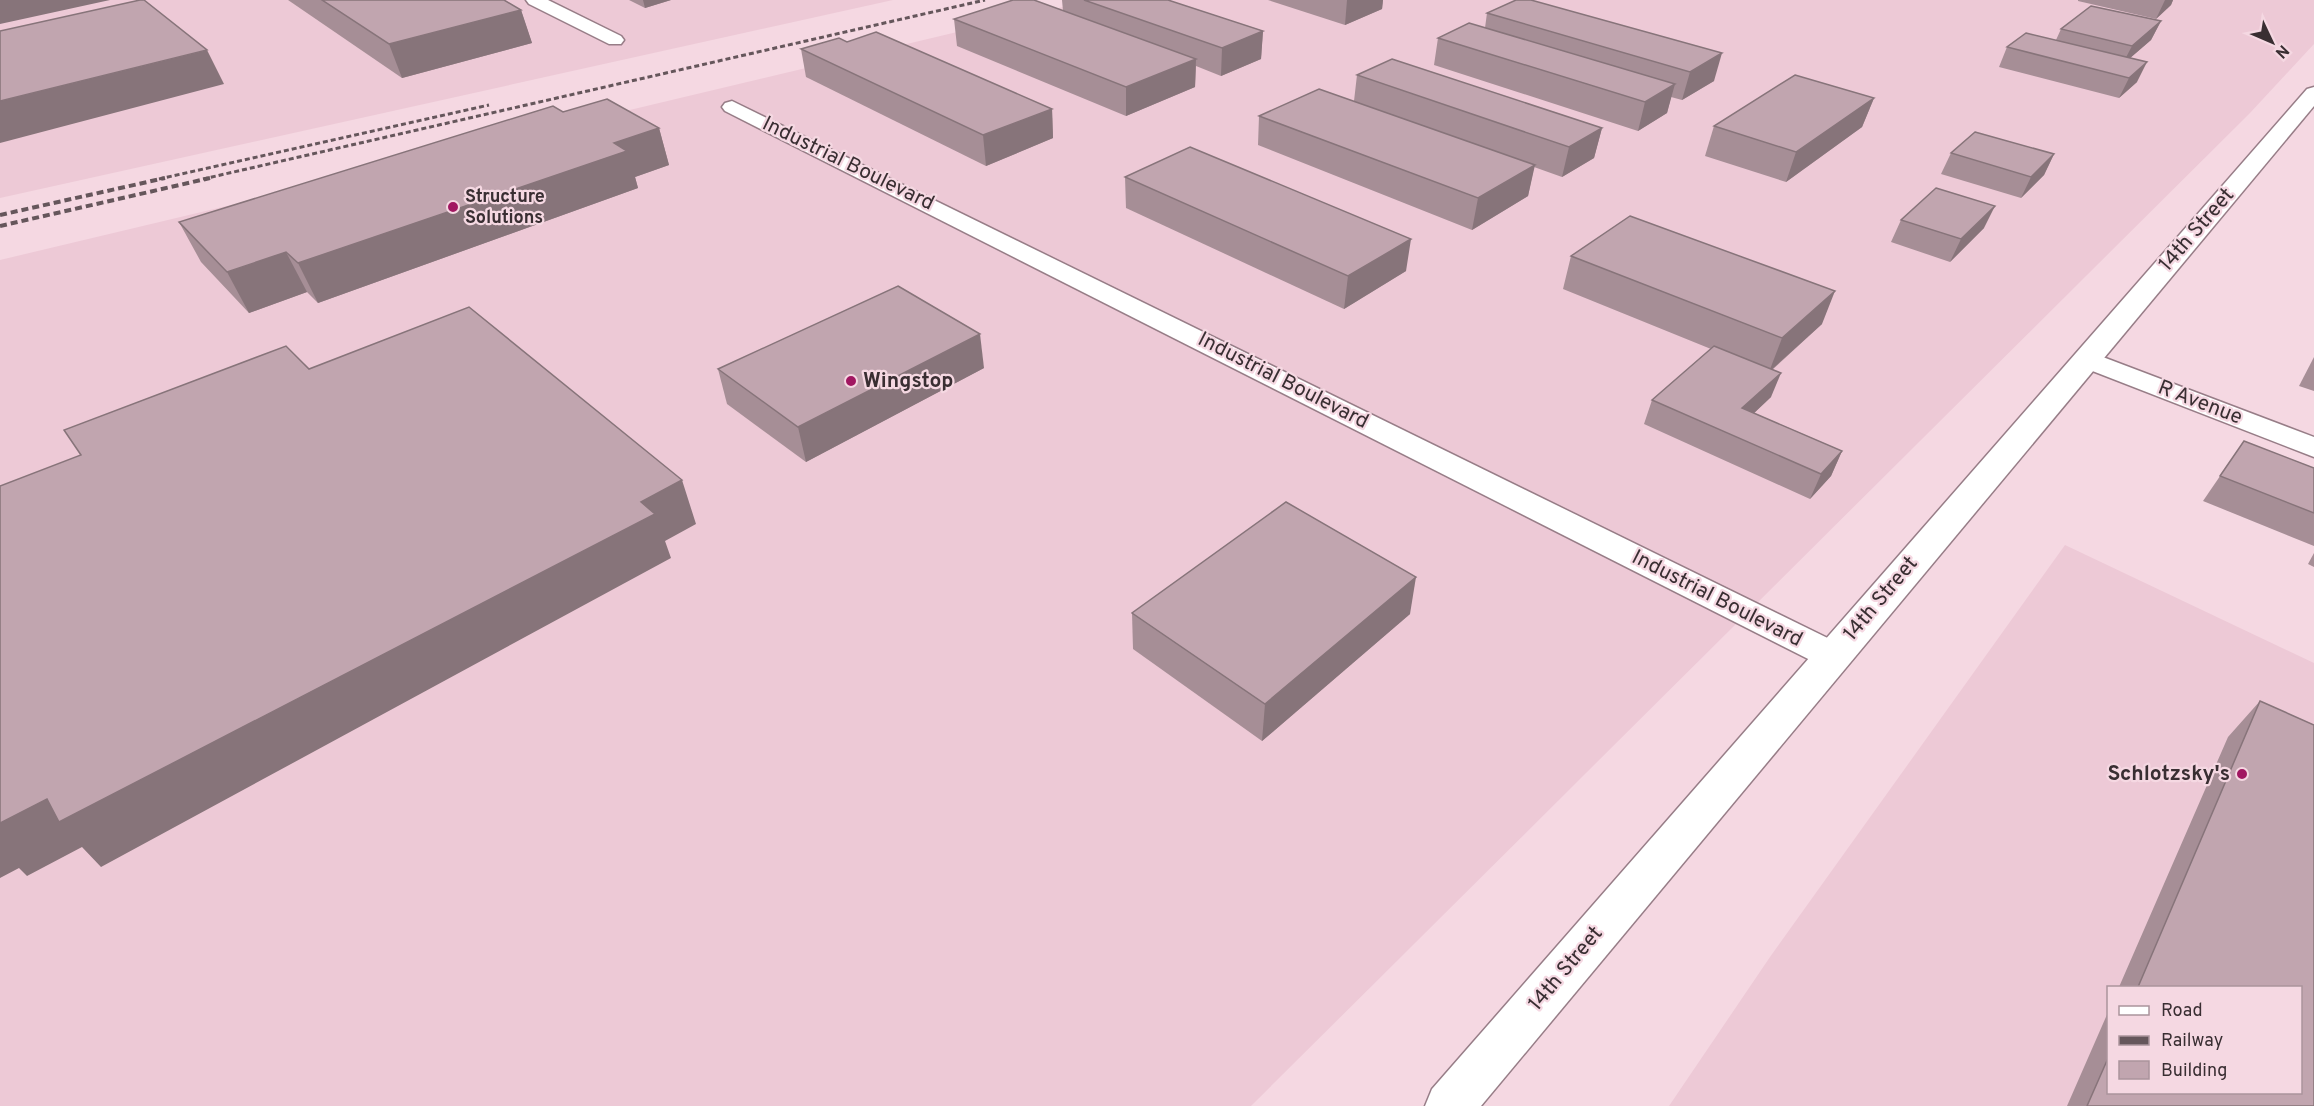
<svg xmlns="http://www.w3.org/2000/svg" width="2314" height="1106" font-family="Overpass,sans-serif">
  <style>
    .built { fill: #edc9d6; fill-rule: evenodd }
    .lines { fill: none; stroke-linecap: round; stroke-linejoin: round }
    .street-casing { stroke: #977d87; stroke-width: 3 }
    .secondary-casing { stroke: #977d87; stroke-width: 3 }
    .street { fill: #fff; fill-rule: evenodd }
    .secondary { fill: #fff; fill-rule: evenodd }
    .rail-far1 { stroke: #65565b; stroke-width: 3; stroke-dasharray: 5 3; stroke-linecap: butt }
    .rail { stroke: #65565b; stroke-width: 4; stroke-dasharray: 7 4; stroke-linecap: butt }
    .wall { fill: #a68e96 }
    .shaded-wall { fill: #87747a }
    .building { fill: #c1a5af; stroke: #87747a; stroke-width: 1.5 }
    .poi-dot { fill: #a11761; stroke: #f5d8e2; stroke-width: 2 }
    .labels { text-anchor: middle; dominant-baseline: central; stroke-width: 4.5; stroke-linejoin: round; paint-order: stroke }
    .far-poi-label { font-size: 18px; font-weight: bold; fill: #392e32; stroke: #f5d8e2; text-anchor: start }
    .street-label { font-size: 21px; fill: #392e32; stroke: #f5d8e2 }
    .poi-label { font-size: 21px; font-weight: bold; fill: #392e32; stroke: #f5d8e2; text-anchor: start }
  </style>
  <rect width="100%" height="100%" fill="#f5d8e2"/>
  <g class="built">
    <path d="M0,0H893L0,198Z"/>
    <path d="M1092,0H2314V44L2250,113L1251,1106H0V260Z"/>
    <path d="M2065,545L2314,663V1106H1669L1770,957ZM2108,988H2300V1092H2108Z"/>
  </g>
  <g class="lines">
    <defs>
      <g id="street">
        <path d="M526,0H548L621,36L624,40L621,44H609L529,4Z"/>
        <path d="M732,101L1846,647L1851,656L1846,665L1833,669L1820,665L725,111L722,107L725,103Z"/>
        <path d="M2087,351L2314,437V457L2077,365L2073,359L2077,353Z"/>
      </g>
      <path id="secondary" d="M2314,87V106L1481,1106H1425L1432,1089L2307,89Z"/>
    </defs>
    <use href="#street" class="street-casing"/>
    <use href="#secondary" class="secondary-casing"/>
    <use href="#street" class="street"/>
    <use href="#secondary" class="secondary"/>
    <g class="rail-far1">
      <path d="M159,179L489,105"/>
      <path d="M203,179L985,0"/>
    </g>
    <g class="rail">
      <path d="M0,215L165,178"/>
      <path d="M0,226L210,178"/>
    </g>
  </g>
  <g class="wall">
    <path d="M288,0H504L521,10L532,43L402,78Z"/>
    <path d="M629,0H671L645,8Z"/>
    <path d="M1062,0H1168L1263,31L1261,59L1221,76L1196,66L1195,87L1126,116L957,46L954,19L1063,11Z"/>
    <path d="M1268,0H1383L1382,9L1345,25Z"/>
    <path d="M1516,0L1714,81L1682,100L1671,97L1667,113L1638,131L1434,65L1438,38L1485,28L1487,13Z"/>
    <path d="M2078,0H2173L2171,5L2156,19L2078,1Z"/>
    <path d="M2161,21L2151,40L2130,58L2137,82L2119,98L1999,67L2007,47L2056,40L2061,29Z"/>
    <path d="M847,42L1052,109L1053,138L986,166L806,77L801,49Z"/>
    <path d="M1357,75L1602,128L1594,158L1562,177L1534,167L1528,196L1472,230L1258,145L1259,116L1354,101Z"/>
    <path d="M1874,98L1862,127L1786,182L1705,156L1714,126Z"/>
    <path d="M563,112L659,128L669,165L635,177L638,188L318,303L307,292L249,313L201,262L179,222Z"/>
    <path d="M1951,153L2054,154L2044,175L2021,198L1941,174Z"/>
    <path d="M1125,177L1406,271L1344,309L1126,208Z"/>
    <path d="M1901,220L1984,228L1950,262L1891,242Z"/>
    <path d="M1571,256L1822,324L1772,370L1771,397L1754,413L1842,451L1831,476L1810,499L1644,424L1652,400L1711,349L1563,289Z"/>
    <path d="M2314,357V391L2299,386Z"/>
    <path d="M984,368L806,462L727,404L718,369Z"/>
    <path d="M2244,441L2314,468V546L2203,501Z"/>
    <path d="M2314,553V567L2308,564Z"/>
    <path d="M1132,613L1410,614L1262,741L1133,649Z"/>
    <path d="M2260,701L2314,725V1106H2067L2109,1010V1092H2301V987H2119L2228,737Z"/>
  </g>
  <g class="shaded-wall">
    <path d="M0,0H110L0,24Z"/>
    <path d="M643,0H671L645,8Z"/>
    <path d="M1347,0H1383L1382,9L1345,25Z"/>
    <path d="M2165,0H2173L2171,5L2156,19Z"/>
    <path d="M521,10L532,43L402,78L389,44Z"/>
    <path d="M2161,21L2151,40L2122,65L2132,46Z"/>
    <path d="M1263,31L1261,59L1221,76L1222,48Z"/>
    <path d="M207,50L224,84L0,143V101Z"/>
    <path d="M1722,53L1714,81L1682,100L1690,72Z"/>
    <path d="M1196,59L1195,87L1126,116V87Z"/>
    <path d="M2147,62L2137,82L2119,98L2129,78Z"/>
    <path d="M1675,84L1667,113L1638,131L1645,102Z"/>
    <path d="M1874,98L1862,127L1786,182L1796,152Z"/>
    <path d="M1052,109L1053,138L986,166L983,135Z"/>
    <path d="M659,128L669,165L635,177L638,188L318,303L298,263L614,143Z"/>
    <path d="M1602,128L1594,158L1562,177L1569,147Z"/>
    <path d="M2054,154L2044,175L2021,198L2031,177Z"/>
    <path d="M1535,165L1528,196L1472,230L1478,198Z"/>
    <path d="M1995,206L1984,228L1950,262L1961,239Z"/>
    <path d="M1411,239L1406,271L1344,309L1348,276Z"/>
    <path d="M286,252L307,292L249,313L227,272Z"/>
    <path d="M1835,291L1822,324L1769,372L1782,338Z"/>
    <path d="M980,334L984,368L806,462L798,427Z"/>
    <path d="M1781,373L1771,397L1733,433L1742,408Z"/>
    <path d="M1842,451L1831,476L1810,499L1821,474Z"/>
    <path d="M682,480L696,524L665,541L671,558L101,867L82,847L27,876L19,868L0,878V816Z"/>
    <path d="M1416,577L1410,614L1262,741L1265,704Z"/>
  </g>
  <g class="building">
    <path d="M140,0H144L207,50L0,101V31Z"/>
    <path d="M322,0H504L521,10L389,44Z"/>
    <path d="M1013,0H1034L1196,59L1126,87L954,19Z"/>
    <path d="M1084,0H1168L1263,31L1222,48Z"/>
    <path d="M1516,0H1531L1722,53L1690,72L1487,13Z"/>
    <path d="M2091,6L2161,21L2132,46L2061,29Z"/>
    <path d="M1469,23L1675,84L1645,102L1438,38Z"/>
    <path d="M876,32L1052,109L983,135L801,49L839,38L847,42Z"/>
    <path d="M2026,33L2147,62L2129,78L2007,47Z"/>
    <path d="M1392,59L1602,128L1569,147L1357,75Z"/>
    <path d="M1795,75L1874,98L1796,152L1714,126Z"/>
    <path d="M1319,89L1535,165L1478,198L1259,116Z"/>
    <path d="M607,99L659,128L614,143L627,151L298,263L286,252L227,272L179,222L553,106L563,112Z"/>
    <path d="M1975,132L2054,154L2031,177L1951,153Z"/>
    <path d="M1190,147L1411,239L1348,276L1125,177Z"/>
    <path d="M1936,188L1995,206L1961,239L1901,220Z"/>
    <path d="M1630,216L1835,291L1782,338L1571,256Z"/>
    <path d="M898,286L980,334L798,427L718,369Z"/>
    <path d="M469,307L682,480L641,502L655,514L59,822L47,799L0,823V486L81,455L64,430L286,346L309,369Z"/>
    <path d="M1714,346L1781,373L1742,408L1842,451L1821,474L1652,400Z"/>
    <path d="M2244,441L2314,468V513L2220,476Z"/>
    <path d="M1286,502L1416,577L1265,704L1132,613Z"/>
    <path d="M2260,701L2314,725V1106H2087L2109,1056V1092H2301V987H2138Z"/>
  </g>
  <g class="poi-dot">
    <circle cx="453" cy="207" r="6"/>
    <circle cx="851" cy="381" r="6"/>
    <circle cx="2242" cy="774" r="6"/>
  </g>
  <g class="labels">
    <g class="far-poi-label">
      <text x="465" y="197">Structure<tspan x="465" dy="21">Solutions</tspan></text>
    </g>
    <g class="street-label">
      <text transform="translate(848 164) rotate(26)">Industrial Boulevard</text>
      <text transform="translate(2197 230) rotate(-49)">14th Street</text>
      <text transform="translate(1283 381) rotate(27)">Industrial Boulevard</text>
      <text transform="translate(2200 403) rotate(21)">R Avenue</text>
      <text transform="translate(1717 599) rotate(27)">Industrial Boulevard</text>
      <text transform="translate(1881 599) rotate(-50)">14th Street</text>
      <text transform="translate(1566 969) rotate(-50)">14th Street</text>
    </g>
    <g class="poi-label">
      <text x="863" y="381">Wingstop</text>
      <text x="2230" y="774" text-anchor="end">Schlotzsky's</text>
    </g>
  </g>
  <rect x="2107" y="986" width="195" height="108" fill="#f5d8e2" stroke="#aa949c" stroke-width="1.5"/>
  <rect x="2119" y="1006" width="30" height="9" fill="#ffffff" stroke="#aa949c" stroke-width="1.5"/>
  <text x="2161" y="1016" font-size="18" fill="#392e32">Road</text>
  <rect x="2119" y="1036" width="30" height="9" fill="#65565b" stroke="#aa949c" stroke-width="1.5"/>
  <text x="2161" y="1046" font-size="18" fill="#392e32">Railway</text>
  <rect x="2119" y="1061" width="30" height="18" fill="#c1a5af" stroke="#aa949c" stroke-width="1.5"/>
  <text x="2161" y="1076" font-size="18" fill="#392e32">Building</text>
  <g transform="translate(2272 42) rotate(134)" stroke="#f5d8e2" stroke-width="4.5" paint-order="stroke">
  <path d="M0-4.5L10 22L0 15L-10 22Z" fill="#392e32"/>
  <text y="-9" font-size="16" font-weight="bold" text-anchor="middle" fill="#392e32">N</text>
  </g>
</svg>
